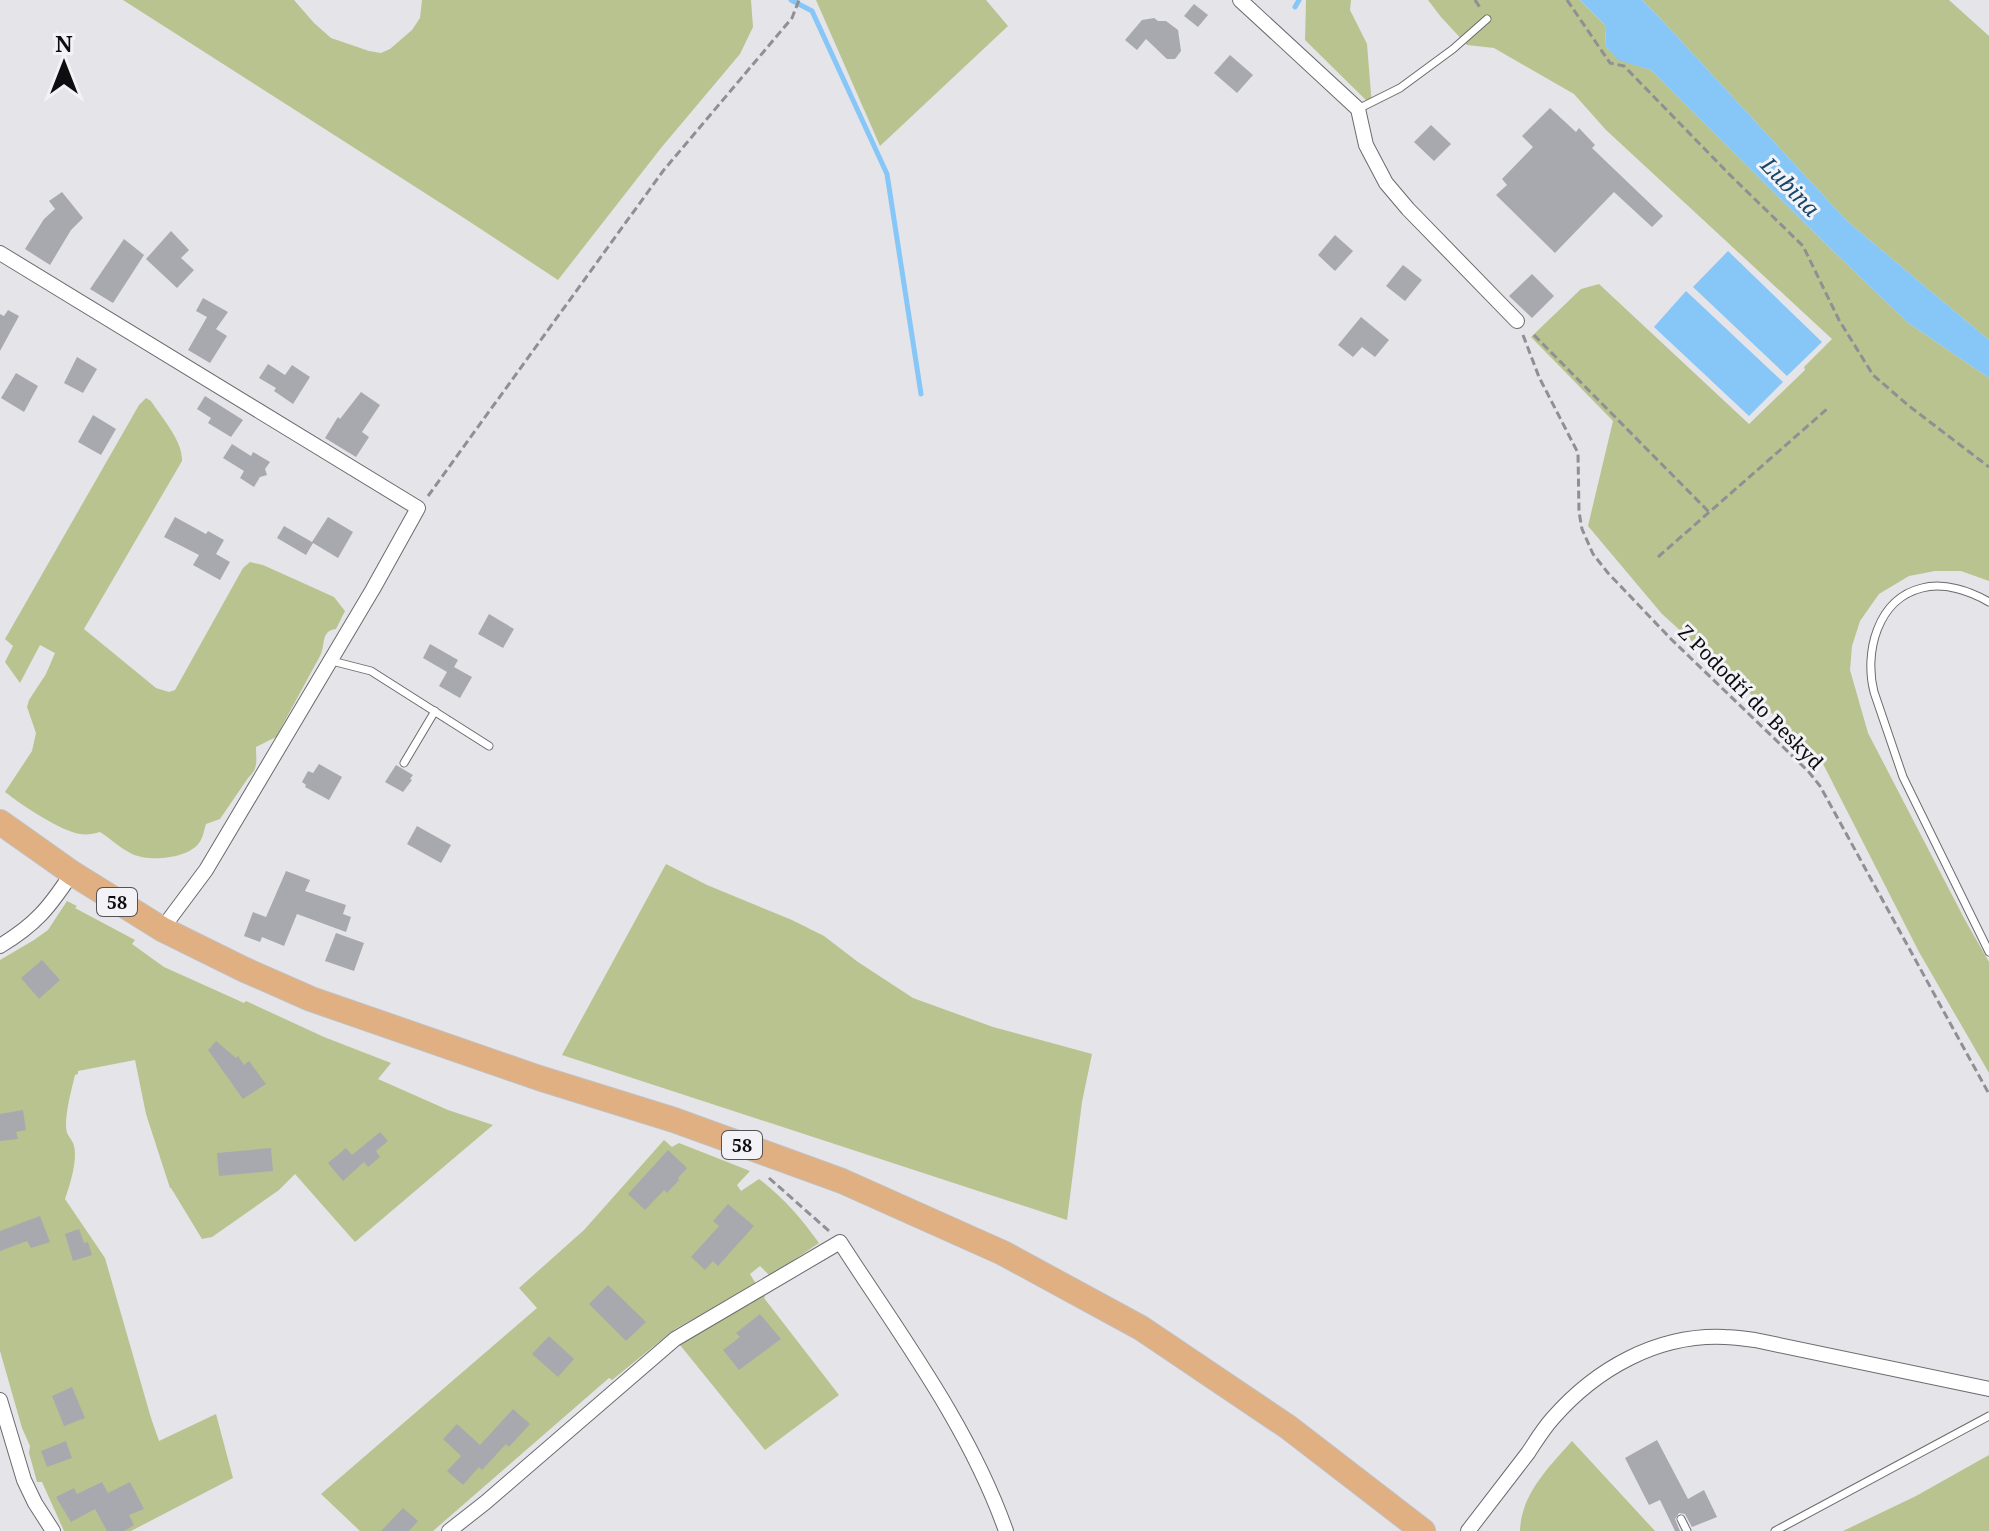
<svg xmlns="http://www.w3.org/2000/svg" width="1989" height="1531" font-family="'Noto Serif',serif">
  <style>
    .green { fill: #b9c38f }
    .water { fill: #86c7f8 }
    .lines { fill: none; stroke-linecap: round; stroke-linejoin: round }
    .stream { stroke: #86c7f8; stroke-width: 5 }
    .building { fill: #a8a9ae }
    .service-casing { stroke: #6b6a6e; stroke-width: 9 }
    .minor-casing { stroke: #6b6a6e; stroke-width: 16 }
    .primary-casing { stroke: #c0c0c1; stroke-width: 26 }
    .path { stroke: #908f93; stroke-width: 3; stroke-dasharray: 8 4; stroke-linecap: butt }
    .service { stroke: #fff; stroke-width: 7 }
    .minor { stroke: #fff; stroke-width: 14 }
    .primary { stroke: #e0af82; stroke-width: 24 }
    .labels { text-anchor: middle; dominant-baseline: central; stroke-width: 6; stroke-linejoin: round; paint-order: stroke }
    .shield { fill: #f3f2f7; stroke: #535255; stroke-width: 2 }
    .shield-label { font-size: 18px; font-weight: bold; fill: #0e0d0f }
    .street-label { font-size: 20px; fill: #0e0d0f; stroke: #f3f2f7 }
    .water-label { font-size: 22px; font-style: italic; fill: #164768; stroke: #f3f2f7 }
  </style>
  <rect width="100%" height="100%" fill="#e5e4e9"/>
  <g class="green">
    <path d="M123,0H294L314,23L331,38L369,51L381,53L390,49L412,30L420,18L422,0H751L753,27L740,54L661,148L558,280L464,218Z"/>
    <path d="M816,0H986L1008,26L880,146Z"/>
    <path d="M1306,0H1351L1350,10L1367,44L1372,106L1305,40Z"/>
    <path d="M1428,0H1580L1605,25L1606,47L1618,59L1651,70L1832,250L1907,322L1989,378V581L1961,571H1935L1909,576L1879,594L1860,621L1852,646L1850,670L1868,733L1965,920L1989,962V1073L1919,952L1819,756L1662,614L1588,526L1613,421L1531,337L1581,289L1599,284L1749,424L1805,370L1804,367L1832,339L1606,130L1574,94L1494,48L1467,45L1441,17Z"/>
    <path d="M1642,0H1949L1989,36V340L1847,221L1659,17Z"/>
    <path d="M146,398L151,401C162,418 183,441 182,461L84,629L156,688L169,692L175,690L243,568L250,562L263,565L334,597L345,611L336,629C320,631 326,645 320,656L276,737L256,747C256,760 259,768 248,778L220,819L206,824C204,830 203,838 199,843C187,859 149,862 132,854C120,848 111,839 100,832C93,834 87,835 80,834C60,831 22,805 5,792L32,751L36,733L27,707L29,700L46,674L55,653L40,645L20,683L5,662L13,646L5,639L139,405Z"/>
    <path d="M666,864L707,885L792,920L824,936L858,962L913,998L993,1027L1092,1054L1082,1102L1067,1220L562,1055Z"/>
    <path d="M67,901L77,906L75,908L135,940L132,944L164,967L244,1003L246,1001L324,1037L391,1063L378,1079L448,1110L493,1125L355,1242L295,1174L279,1190L212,1237L202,1239L171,1188H170L146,1114L135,1060L78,1071V1074L75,1075C71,1092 66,1109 66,1126C66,1135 70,1136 73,1143C79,1157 70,1185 65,1199L105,1258L151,1418L159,1441L216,1414L233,1478L131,1531H64L42,1482H37L29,1453L30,1446L22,1428L0,1351V960L34,940L48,930Z"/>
    <path d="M664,1140L672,1147L679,1143L750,1171L737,1185L741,1191L759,1179C783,1197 801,1218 819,1243L770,1276L760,1266L750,1274L756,1284L675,1329L612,1380L609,1378L433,1531H360L321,1494L537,1308L519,1288L584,1230Z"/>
    <path d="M762,1292L765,1297L764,1298L839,1395L765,1450L680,1345Z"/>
    <path d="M1572,1441L1655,1531H1520C1521,1494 1549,1467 1572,1441Z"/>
    <path d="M1989,1455V1531H1843L1916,1496Z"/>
  </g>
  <g class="water">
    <path d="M1580,0H1642L1659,17L1847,221L1989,340V378L1907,322L1832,250L1651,70L1618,60L1606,47L1605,25Z"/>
    <path d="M1728,251L1822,342L1787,376L1693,287Z"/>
    <path d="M1686,291L1783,382L1749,416L1654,327Z"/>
  </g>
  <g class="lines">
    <g class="stream">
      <path d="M791,0L812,11L887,174L921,394"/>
      <path d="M1295,7L1299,0"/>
    </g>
  </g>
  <g class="building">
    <path d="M1194,4L1208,15L1198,27L1184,16Z"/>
    <path d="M1154,18L1158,21H1166L1178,30L1181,51L1175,59H1167L1146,39L1137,50L1125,40L1142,20Z"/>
    <path d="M1230,55L1253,75L1237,93L1214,73Z"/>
    <path d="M1550,108L1576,132L1579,128L1595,145L1592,148L1663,216L1652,227L1614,192L1555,253L1496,195L1507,185L1502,179L1533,147L1522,136Z"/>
    <path d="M1431,125L1451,144L1434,161L1414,142Z"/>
    <path d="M62,192L83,218L71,230L50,265L25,249L44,219L55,209L49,201Z"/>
    <path d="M171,231L189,250L181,258L194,270L177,288L146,259Z"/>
    <path d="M1335,235L1353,251L1335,271L1318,255Z"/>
    <path d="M124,239L144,255L113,303L90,289Z"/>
    <path d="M1403,265L1422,280L1405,301L1386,286Z"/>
    <path d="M1532,274L1554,296L1532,318L1509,296Z"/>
    <path d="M203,298L228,312L216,329L227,336L210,363L188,350L207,317L196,311Z"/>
    <path d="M8,310L19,316L0,351V314L4,316Z"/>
    <path d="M1361,317L1389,340L1375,357L1362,347L1353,357L1338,345Z"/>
    <path d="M77,357L97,369L83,393L64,383Z"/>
    <path d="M268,364L285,375L292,365L310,377L293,404L274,391L276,388L259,378Z"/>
    <path d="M16,373L38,386L24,412L1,398Z"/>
    <path d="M361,392L380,405L362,432L369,437L356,457L325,438L338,417L340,419Z"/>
    <path d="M205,396L243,420L231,437L208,423L211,418L197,409Z"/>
    <path d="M93,415L116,429L101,455L78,442Z"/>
    <path d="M232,444L251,456L253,452L270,462L265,469L267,475L260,477L254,487L240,478L244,471L223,458Z"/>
    <path d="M175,517L206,534L208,531L224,540L216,554L230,562L220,580L193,565L199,555L164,537Z"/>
    <path d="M328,517L353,532L338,558L313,543L306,555L277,538L284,526L312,542Z"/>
    <path d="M489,614L514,629L503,648L478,634Z"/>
    <path d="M430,644L458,660L454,667L472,677L460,698L439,686L447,672L423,658Z"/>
    <path d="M319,764L342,777L329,800L305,787L306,785L302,782L308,771L313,773Z"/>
    <path d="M396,765L413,775L410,779L412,780L403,792L385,782Z"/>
    <path d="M417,826L451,845L441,863L407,844Z"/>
    <path d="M286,871L310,880L305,891L346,905L343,914L351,917L346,932L297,914L284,946L262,937L260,942L244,936L253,912L266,917Z"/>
    <path d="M336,933L364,943L354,971L325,961Z"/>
    <path d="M42,960L60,980L39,999L21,978Z"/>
    <path d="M216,1041L236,1058L238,1056L244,1065L249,1061L266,1084L243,1099L208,1050Z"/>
    <path d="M23,1110L26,1130L16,1132L18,1139L0,1141V1114Z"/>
    <path d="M380,1132L388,1141L376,1151L380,1157L368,1167L364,1162L343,1181L328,1163L346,1148L352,1155Z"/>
    <path d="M271,1148L273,1171L219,1176L217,1153Z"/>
    <path d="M668,1150L687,1168L678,1178L679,1180L667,1193L664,1190L645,1210L628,1194Z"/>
    <path d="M728,1204L754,1226L718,1266L713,1261L705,1270L691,1257L719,1226L713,1221Z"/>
    <path d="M40,1216L50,1242L31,1248L27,1241L0,1251V1231Z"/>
    <path d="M79,1229L84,1243L88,1242L92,1255L73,1261L65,1234Z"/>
    <path d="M608,1285L646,1322L626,1341L589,1304Z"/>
    <path d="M760,1314L781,1339L739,1370L723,1350L740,1337L736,1333Z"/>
    <path d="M549,1336L574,1359L558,1377L532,1354Z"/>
    <path d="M72,1387L85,1418L64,1426L52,1396Z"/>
    <path d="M513,1409L530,1424L509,1447L506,1444L482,1470L479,1467L463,1485L447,1471L461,1456L443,1439L457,1424L480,1445Z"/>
    <path d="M1657,1440L1688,1499L1704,1490L1717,1517L1692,1527L1685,1514L1679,1513L1675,1519L1680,1531H1675L1660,1500L1649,1505L1625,1458Z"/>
    <path d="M66,1441L72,1458L47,1467L41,1451Z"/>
    <path d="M102,1482L108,1493L130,1482L144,1509L129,1515L134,1525L124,1531H107L95,1509L71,1522L56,1497L74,1488L77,1494Z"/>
    <path d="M403,1508L418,1521L409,1531H381Z"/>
  </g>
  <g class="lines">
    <defs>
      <g id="service">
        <path d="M1358,109L1400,88L1453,49L1487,19"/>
        <path d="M1989,602C1970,591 1944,582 1922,588C1877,599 1864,653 1874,692L1903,777L1989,952"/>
        <path d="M332,661L371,671L489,746"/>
        <path d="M404,763L435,711"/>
        <path d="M1681,1519L1687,1531"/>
        <path d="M1775,1531L1989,1416"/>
      </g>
      <g id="minor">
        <path d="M1240,0L1358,109L1366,145L1386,183L1408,209L1517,321"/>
        <path d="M0,253L418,508L373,589L206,870L162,929"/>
        <path d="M0,946C36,924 49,908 72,873"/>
        <path d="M0,1400L24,1480L35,1503L53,1531"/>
        <path d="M449,1531L486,1502L675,1339L840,1242C900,1335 969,1426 1006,1531"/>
        <path d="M1468,1531C1488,1505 1508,1479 1528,1453C1536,1441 1543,1429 1553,1418C1596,1369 1657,1334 1725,1337C1735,1337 1745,1339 1755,1340L1989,1389"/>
      </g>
      <path id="primary" d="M0,822L72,873L162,929L243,969L311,999L539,1078L674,1120L842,1181L1003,1253L1141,1328L1288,1427L1423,1531"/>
    </defs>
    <use href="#service" class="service-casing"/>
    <use href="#minor" class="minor-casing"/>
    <use href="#primary" class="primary-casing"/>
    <g class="path">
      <path d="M1475,0L1481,9"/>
      <path d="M1567,0L1610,63L1624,66L1728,173L1803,246L1839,320L1873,375L1909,406L1989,467"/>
      <path d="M1523,335L1539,377L1578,453L1579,512L1582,529L1593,554L1608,573L1671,639L1808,771L1820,786L1989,1094"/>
      <path d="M1534,335L1709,512"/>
      <path d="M428,496L663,171L792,18L799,0"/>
      <path d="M1658,557L1827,409"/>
      <path d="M769,1178L829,1231"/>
    </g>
    <use href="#service" class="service"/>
    <use href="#minor" class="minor"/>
    <use href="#primary" class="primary"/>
  </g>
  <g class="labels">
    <g class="shield">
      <rect x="97" y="888" width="40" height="28" rx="6"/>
      <rect x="722" y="1131" width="40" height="28" rx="6"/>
    </g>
    <g class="shield-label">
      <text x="117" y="902">58</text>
      <text x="742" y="1145">58</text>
    </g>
    <g class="street-label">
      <text transform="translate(1751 697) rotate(45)">Z Pododří do Beskyd</text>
    </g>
    <g class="water-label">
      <text transform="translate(1791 186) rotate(46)">Lubina</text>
    </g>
  </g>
  <g transform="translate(64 64)" stroke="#f3f2f7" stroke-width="6" paint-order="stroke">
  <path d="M0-6L14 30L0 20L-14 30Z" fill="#0e0d0f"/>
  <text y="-12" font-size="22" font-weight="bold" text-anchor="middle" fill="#0e0d0f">N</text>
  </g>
</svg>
